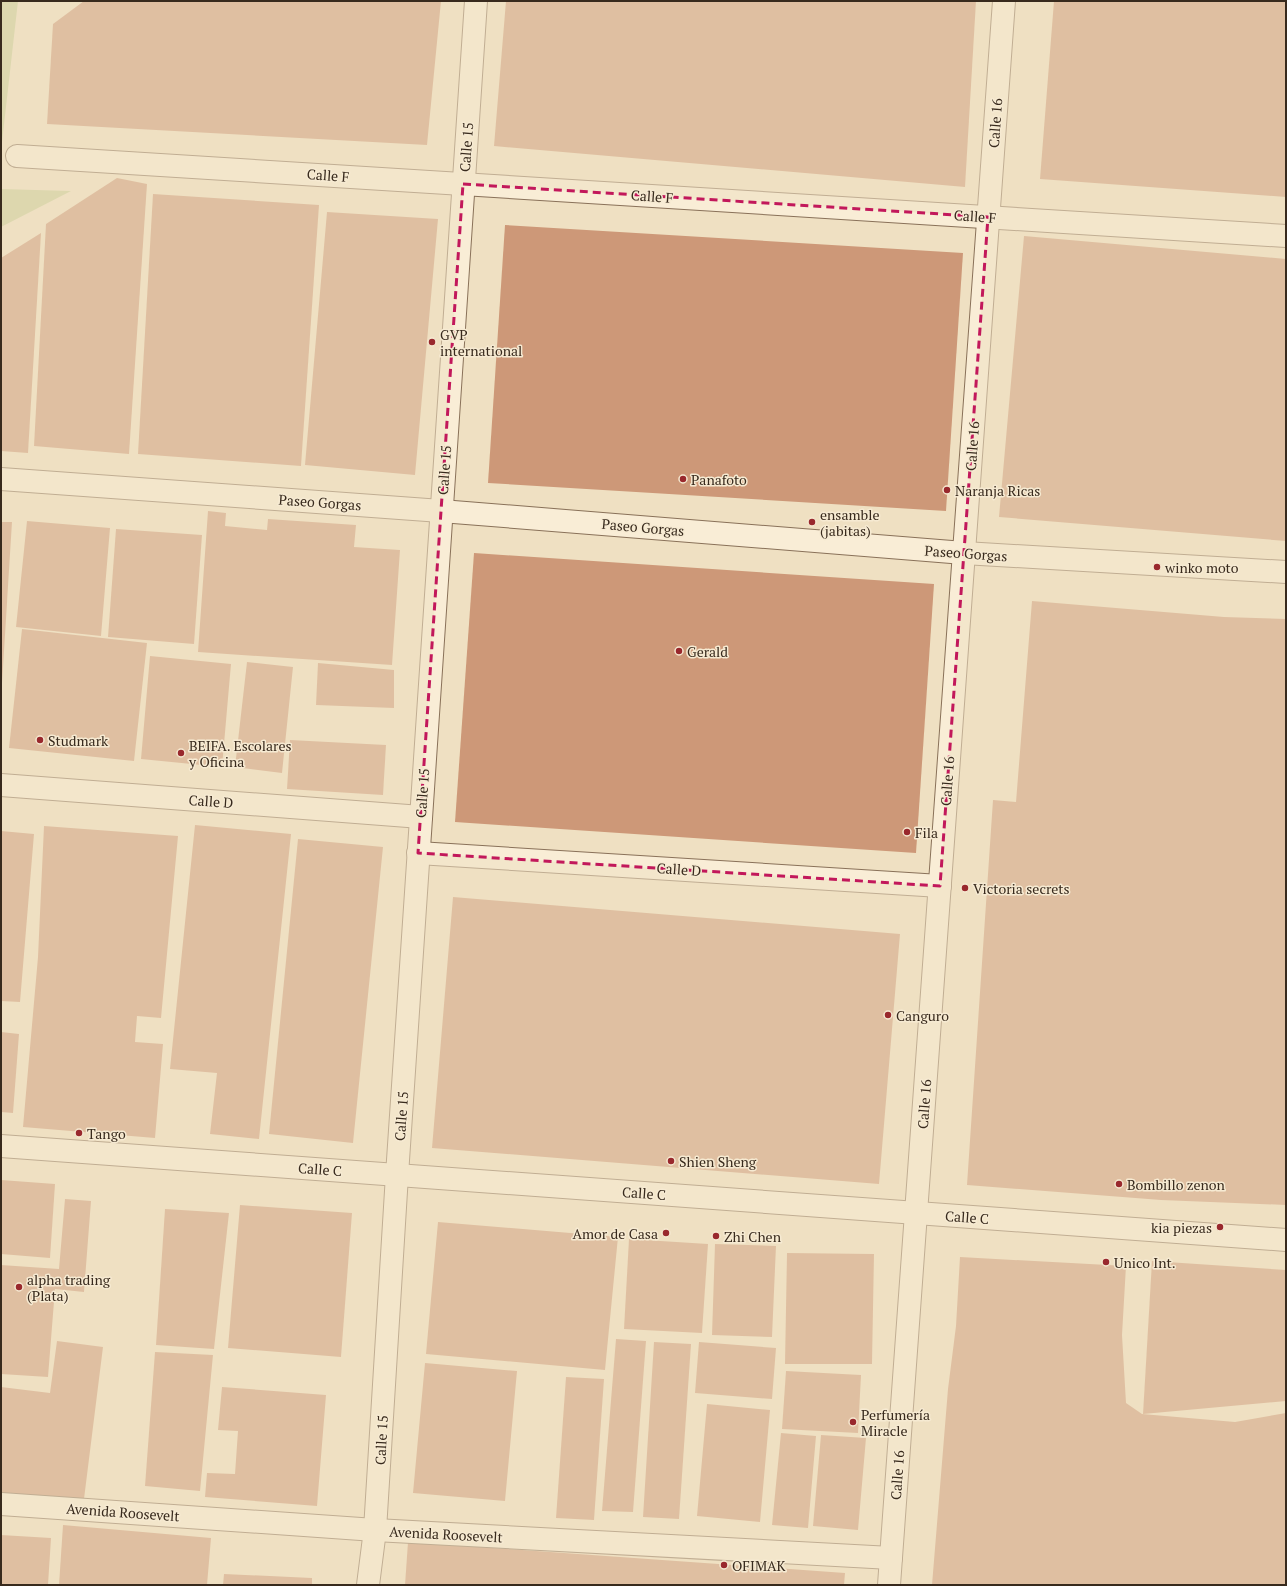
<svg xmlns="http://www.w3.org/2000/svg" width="1287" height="1586" font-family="'PT Serif',serif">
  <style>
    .green { fill: #c8cd96 }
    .building { fill: #cd9878 }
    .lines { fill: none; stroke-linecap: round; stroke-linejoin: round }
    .street-casing { stroke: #897159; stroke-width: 24 }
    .street { stroke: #f9edd6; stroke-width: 22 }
    .marked { fill: none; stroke: #c2185b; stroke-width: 3; stroke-dasharray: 8 5; stroke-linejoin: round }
    .poi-dot { fill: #99282d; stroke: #f6ead2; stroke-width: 1.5 }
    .labels { text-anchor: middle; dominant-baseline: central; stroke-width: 3; stroke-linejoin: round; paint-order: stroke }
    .street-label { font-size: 14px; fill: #382a1d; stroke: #f6ead2 }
    .poi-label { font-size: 14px; fill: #382a1d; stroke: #f6ead2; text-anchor: start }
  </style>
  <rect width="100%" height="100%" fill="#efe0c2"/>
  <g class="green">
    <path d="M1,1H18L1,151Z"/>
    <path d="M1,189L71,191L1,227Z"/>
  </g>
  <g class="building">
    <path d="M84,1H441L427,145L47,124L53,24Z"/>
    <path d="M506,1H976L965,187L494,146Z"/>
    <path d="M1054,1H1286V197L1040,179Z"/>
    <path d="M117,178L147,184L129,454L34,446L46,224Z"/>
    <path d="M153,194L319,205L301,466L138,454Z"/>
    <path d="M327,212L438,219L415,475L305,465Z"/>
    <path d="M505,225L963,253L946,511L488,483Z"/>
    <path d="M41,233L28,453L1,451V258Z"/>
    <path d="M1024,236L1286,259V541L999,517Z"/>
    <path d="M208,511L226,513L225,526L267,530L268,519L356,525L354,547L400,550L392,665L198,652Z"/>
    <path d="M27,521L110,528L101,636L16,627Z"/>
    <path d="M1,522H12L2,683H1Z"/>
    <path d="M116,529L202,535L194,644L108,637Z"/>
    <path d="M474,553L934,584L916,853L455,822Z"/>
    <path d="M1032,601L1224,617L1286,619V1205L1161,1200L967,1185L993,800L1016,802Z"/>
    <path d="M22,629L147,643L134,761L9,748Z"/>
    <path d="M150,656L231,664L222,767L141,759Z"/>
    <path d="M247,662L293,667L282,773L235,767Z"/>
    <path d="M318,663L394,670V708L316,705Z"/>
    <path d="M290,740L386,745L383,795L287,789Z"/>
    <path d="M195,825L291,834L259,1139L210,1134L217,1073L170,1069Z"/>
    <path d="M44,826L178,836L161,1018L137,1016L135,1042L163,1044L155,1138L23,1127L38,957Z"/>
    <path d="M1,831L34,834L20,1002L1,1001Z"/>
    <path d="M298,839L383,847L353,1143L269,1134Z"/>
    <path d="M453,897L900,934L879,1184L432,1148Z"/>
    <path d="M1,1032L19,1034L13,1113L1,1112Z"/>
    <path d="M1,1180L55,1184L50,1258L1,1254Z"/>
    <path d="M65,1199L91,1201L84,1292L55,1289L48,1377L1,1374V1265L59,1269Z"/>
    <path d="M240,1205L352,1213L341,1357L228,1348Z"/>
    <path d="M165,1209L229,1213L214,1349L156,1345Z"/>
    <path d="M438,1222L618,1237L605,1370L426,1354Z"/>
    <path d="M629,1239L708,1244L702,1333L624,1329Z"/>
    <path d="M715,1244L776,1246L772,1337L712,1335Z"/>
    <path d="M787,1253L874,1254L872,1364H785Z"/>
    <path d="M960,1257L1126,1266L1122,1335L1126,1403L1142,1414L1235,1422L1286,1413V1585H932L948,1389L956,1326Z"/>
    <path d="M1152,1261L1286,1270V1401L1143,1414Z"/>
    <path d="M616,1339L646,1341L633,1512L602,1511Z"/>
    <path d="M57,1341L103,1347L83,1507L1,1496V1387L50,1393Z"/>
    <path d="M654,1342L691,1344L679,1519L643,1517Z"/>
    <path d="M699,1342L776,1348L772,1399L695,1393Z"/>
    <path d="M155,1352L213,1355L200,1491L145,1486Z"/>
    <path d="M425,1363L517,1371L505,1501L413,1493Z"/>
    <path d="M786,1371L861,1375L858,1433L782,1429Z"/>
    <path d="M566,1377L604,1379L594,1520L556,1518Z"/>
    <path d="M222,1387L326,1395L317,1506L205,1497L207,1473L235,1474L238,1431L218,1430Z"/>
    <path d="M707,1404L770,1410L760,1522L697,1516Z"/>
    <path d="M781,1433L816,1436L808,1528L772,1525Z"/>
    <path d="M821,1435L866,1438L858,1530L813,1526Z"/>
    <path d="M63,1525L211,1538L207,1585H59Z"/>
    <path d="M1,1535L51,1538L48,1585H1Z"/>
    <path d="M408,1542L845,1573L844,1585H405Z"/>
    <path d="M224,1574L312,1578V1585H223Z"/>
  </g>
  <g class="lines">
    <defs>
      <g id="street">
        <path d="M17,156L1286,236"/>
        <path d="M1,479L441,511L964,553L1286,572"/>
        <path d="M1,785L421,817"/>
        <path d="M418,853L940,886"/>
        <path d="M1,1146L1286,1240"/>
        <path d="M1,1504L375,1530L891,1558"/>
        <path d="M368,1585L375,1530L397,1175L476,1"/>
        <path d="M889,1585L1004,1"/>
      </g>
    </defs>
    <use href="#street" class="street-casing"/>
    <use href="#street" class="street"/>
  </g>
  <path d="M0 0H1287V1586H0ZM463,184L988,217L940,886L418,853Z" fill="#efe0c2" fill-opacity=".55" fill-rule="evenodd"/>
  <path class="marked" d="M463,184L988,217L940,886L418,853Z"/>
  <g class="poi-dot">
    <circle cx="432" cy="342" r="4"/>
    <circle cx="683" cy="479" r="4"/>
    <circle cx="947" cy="490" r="4"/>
    <circle cx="812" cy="522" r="4"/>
    <circle cx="1157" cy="567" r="4"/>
    <circle cx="679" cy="651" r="4"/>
    <circle cx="40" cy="740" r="4"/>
    <circle cx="181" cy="753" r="4"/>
    <circle cx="907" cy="832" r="4"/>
    <circle cx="965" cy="888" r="4"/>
    <circle cx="888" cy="1015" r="4"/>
    <circle cx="79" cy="1133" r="4"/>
    <circle cx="671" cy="1161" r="4"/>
    <circle cx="1119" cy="1184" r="4"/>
    <circle cx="1220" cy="1227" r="4"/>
    <circle cx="666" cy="1233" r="4"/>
    <circle cx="716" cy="1236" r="4"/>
    <circle cx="1106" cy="1262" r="4"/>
    <circle cx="19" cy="1287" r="4"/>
    <circle cx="853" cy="1422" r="4"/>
    <circle cx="724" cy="1565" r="4"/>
  </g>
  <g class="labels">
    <g class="street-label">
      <text transform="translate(995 123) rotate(-86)">Calle 16</text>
      <text transform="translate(466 147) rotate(-86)">Calle 15</text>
      <text transform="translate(328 175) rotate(4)">Calle F</text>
      <text transform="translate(652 196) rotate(4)">Calle F</text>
      <text transform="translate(975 216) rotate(4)">Calle F</text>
      <text transform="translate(972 446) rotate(-86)">Calle 16</text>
      <text transform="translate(444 470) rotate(-86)">Calle 15</text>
      <text transform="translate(320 502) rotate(4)">Paseo Gorgas</text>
      <text transform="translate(643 527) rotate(5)">Paseo Gorgas</text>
      <text transform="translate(966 553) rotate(4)">Paseo Gorgas</text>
      <text transform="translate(947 781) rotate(-86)">Calle 16</text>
      <text transform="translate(422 793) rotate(-86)">Calle 15</text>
      <text transform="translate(211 801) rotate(4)">Calle D</text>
      <text transform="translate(679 869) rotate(4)">Calle D</text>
      <text transform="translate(924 1104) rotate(-86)">Calle 16</text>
      <text transform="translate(401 1116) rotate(-86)">Calle 15</text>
      <text transform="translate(320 1169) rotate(4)">Calle C</text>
      <text transform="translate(644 1193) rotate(4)">Calle C</text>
      <text transform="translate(967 1217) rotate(4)">Calle C</text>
      <text transform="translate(381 1440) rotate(-87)">Calle 15</text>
      <text transform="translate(897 1475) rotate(-86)">Calle 16</text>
      <text transform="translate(123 1512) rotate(4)">Avenida Roosevelt</text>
      <text transform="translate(446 1534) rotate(3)">Avenida Roosevelt</text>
    </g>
    <g class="poi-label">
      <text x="440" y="334">GVP<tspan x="440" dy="16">international</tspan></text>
      <text x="691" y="479">Panafoto</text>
      <text x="955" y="490">Naranja Ricas</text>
      <text x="820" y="514">ensamble<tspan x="820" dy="16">(jabitas)</tspan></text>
      <text x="1165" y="567">winko moto</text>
      <text x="687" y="651">Gerald</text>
      <text x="48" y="740">Studmark</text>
      <text x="189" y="745">BEIFA. Escolares<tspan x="189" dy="16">y Oficina</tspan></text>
      <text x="915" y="832">Fila</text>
      <text x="973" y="888">Victoria secrets</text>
      <text x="896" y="1015">Canguro</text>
      <text x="87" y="1133">Tango</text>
      <text x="679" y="1161">Shien Sheng</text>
      <text x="1127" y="1184">Bombillo zenon</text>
      <text x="1212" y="1227" text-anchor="end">kia piezas</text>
      <text x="658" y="1233" text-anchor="end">Amor de Casa</text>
      <text x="724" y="1236">Zhi Chen</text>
      <text x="1114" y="1262">Unico Int.</text>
      <text x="27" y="1279">alpha trading<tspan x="27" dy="16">(Plata)</tspan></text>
      <text x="861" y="1414">Perfumería<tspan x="861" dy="16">Miracle</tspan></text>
      <text x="732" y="1565">OFIMAK</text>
    </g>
  </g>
  <rect width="1287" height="1586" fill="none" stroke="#382a1d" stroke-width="4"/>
</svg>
